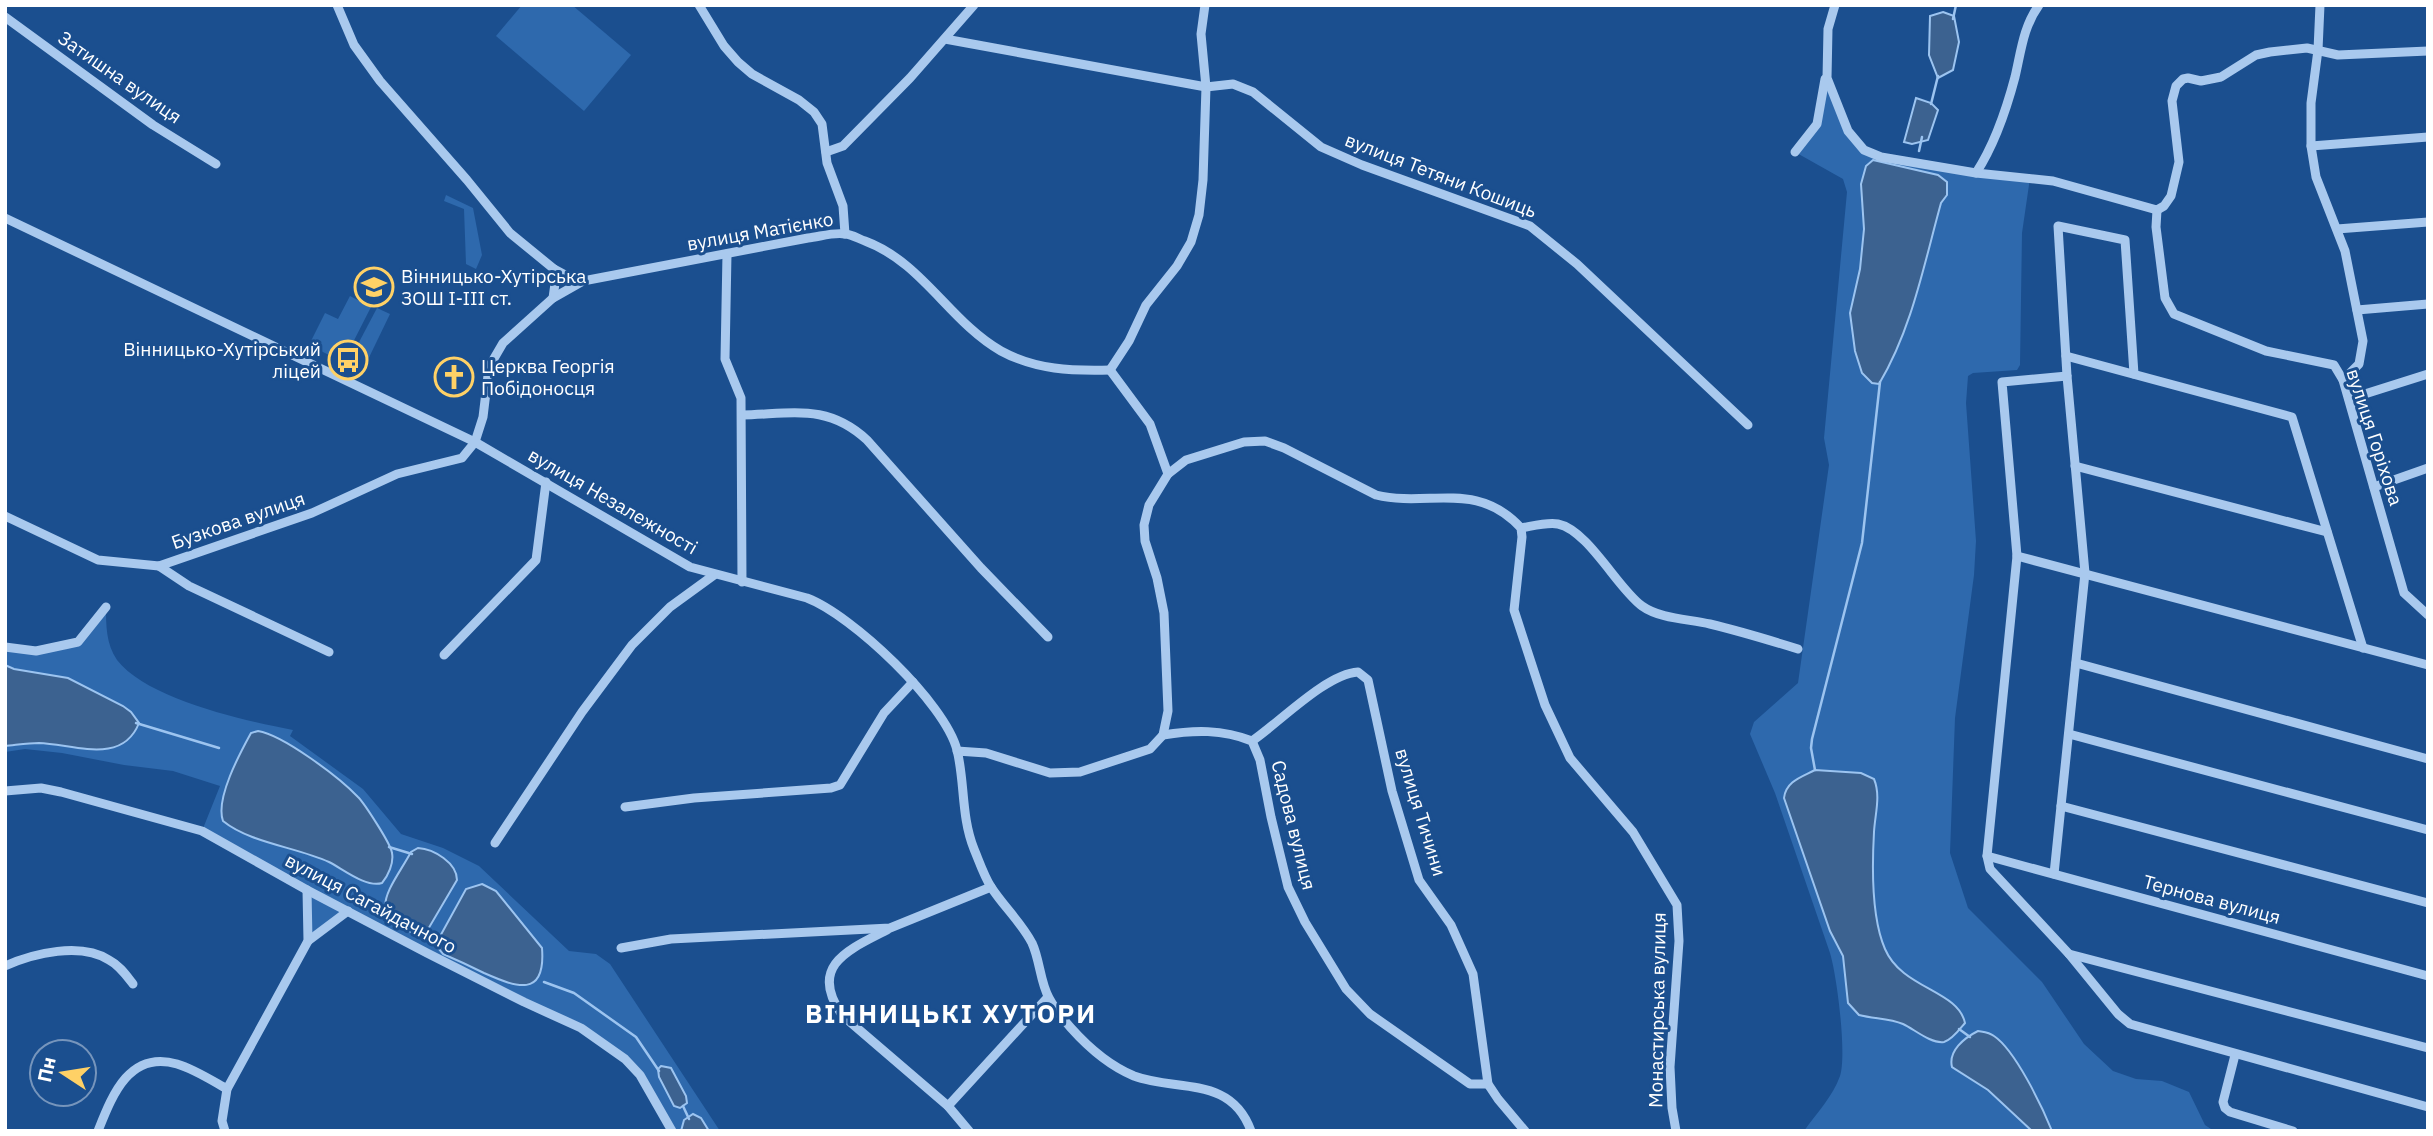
<svg xmlns="http://www.w3.org/2000/svg" width="2433" height="1136" font-family="'IBM Plex Sans',sans-serif">
  <style>
    .green { fill: #2e69ad }
    .water { fill: #3c6290; stroke: #9cc4f0; stroke-width: 2 }
    .lines { fill: none; stroke-linecap: round; stroke-linejoin: round }
    .stream { stroke: #9cc4f0; stroke-width: 2.5 }
    .minor { stroke: #a9c9ee; stroke-width: 9 }
    .labels { text-anchor: middle; dominant-baseline: central; stroke-width: 6; stroke-linejoin: round; paint-order: stroke }
    .street-label { font-size: 19px; fill: #fff; stroke: #1b4f8f }
    .poi-label { font-size: 19px; fill: #fff; stroke: #1b4f8f; text-anchor: start }
    .district-label { font-size: 26px; font-weight: bold; letter-spacing: 2px; fill: #fff; stroke: #1b4f8f }
  </style>
  <rect width="100%" height="100%" fill="#1b4f8f"/>
  <g class="green">
    <path d="M522,5H572L631,55L584,111L496,36Z"/>
    <path d="M1826,70L1848,131L1864,150L2030,178L2022,233L2020,365L2017,370L1973,373L1968,376L1966,403L1976,541L1974,575L1955,718L1950,853L1968,908L2042,982L2084,1044L2113,1071L2136,1079L2162,1081L2189,1092L2205,1125L2214,1131H1804C1816,1114 1833,1096 1840,1076C1847,1055 1837,976 1830,953L1775,793L1750,734L1754,722L1798,683L1829,465L1824,438L1847,192L1843,179L1795,152L1816,127Z"/>
    <path d="M446,195L473,208L482,255L476,269L466,264L464,209L444,201Z"/>
    <path d="M350,296L371,307L343,362L309,345L325,313L338,319Z"/>
    <path d="M377,308L390,314L362,372L347,365Z"/>
    <path d="M106,607C106,625 106,644 117,660C147,699 245,721 293,730L290,736L363,789L401,834L443,848L479,866L569,951L596,954L610,964L720,1131H672L648,1085L595,1036L348,912L308,941L307,890L202,831L220,786L173,771L124,765L62,753L25,749L5,752V647L16,649L78,642Z"/>
  </g>
  <g class="water">
    <path d="M1943,12L1954,16L1959,42L1953,70L1938,78L1929,55L1930,16Z"/>
    <path d="M1916,98L1931,103L1938,110L1928,140L1912,144L1904,142Z"/>
    <path d="M1873,160L1938,175L1947,182V195L1941,203C1924,264 1912,329 1879,384L1872,383L1862,373L1855,351L1850,313L1860,269L1864,229L1861,184L1866,166Z"/>
    <path d="M5,665L14,669L68,678L123,706L131,712L139,723C122,766 73,744 39,743C28,743 16,745 5,746Z"/>
    <path d="M258,731C283,735 339,777 358,797C364,803 391,844 392,853C394,863 388,876 382,883C366,888 343,869 329,862C296,847 250,843 223,821C215,799 240,753 251,733Z"/>
    <path d="M1815,770L1861,773L1874,779C1881,796 1875,814 1874,832C1872,867 1871,917 1885,949C1902,989 1958,990 1965,1023C1960,1029 1952,1040 1944,1042C1931,1044 1914,1029 1903,1024C1889,1018 1874,1019 1859,1015L1848,1003L1843,956L1830,931L1784,798C1786,781 1802,777 1815,770Z"/>
    <path d="M418,848C434,849 457,863 457,880L427,931L417,934C361,917 392,887 411,852Z"/>
    <path d="M482,884L496,891L542,948C546,999 516,987 484,973C470,966 457,960 443,954L438,948V940L466,889Z"/>
    <path d="M1978,1031C1984,1032 1989,1032 1994,1036C2015,1050 2042,1106 2052,1131H2032L1988,1090L1952,1067C1948,1051 1964,1038 1978,1031Z"/>
    <path d="M661,1066L671,1068L686,1096L687,1103L680,1108L674,1106L659,1077L658,1069Z"/>
    <path d="M693,1114L701,1118L709,1131H681L684,1120Z"/>
  </g>
  <g class="lines">
    <g class="stream">
      <path d="M1953,19L1956,5"/>
      <path d="M1931,104L1938,76"/>
      <path d="M1919,151L1922,137"/>
      <path d="M136,723L219,748"/>
      <path d="M1815,770L1811,748L1812,739L1862,543L1880,382"/>
      <path d="M389,847L412,854"/>
      <path d="M544,982L574,993L636,1037L659,1071"/>
      <path d="M1959,1029L1970,1037"/>
      <path d="M683,1106L689,1119"/>
    </g>
    <g class="minor">
      <path d="M337,5L354,45L380,81L467,180L510,233L554,269L567,276L583,281L808,238C819,237 833,232 845,234C851,234 859,239 865,241C922,262 950,322 1001,351C1036,370 1072,371 1110,370"/>
      <path d="M699,5L724,46L738,62L752,74L799,100L814,112L822,124L827,163L843,206L845,234"/>
      <path d="M1835,5L1828,29L1827,78L1848,131L1864,150L1881,157L1976,173L2053,181L2157,210"/>
      <path d="M2320,5L2318,50L2311,103V146L2316,177L2345,251L2363,341L2359,364L2343,380"/>
      <path d="M5,17L153,125L216,164"/>
      <path d="M945,39L1206,87L1233,84L1253,92L1321,147L1362,165L1530,226L1577,264L1748,425"/>
      <path d="M2311,146L2428,137"/>
      <path d="M826,152L843,146L910,78L974,5"/>
      <path d="M1795,152L1817,124L1825,79"/>
      <path d="M1976,173C1995,144 2006,111 2015,77C2021,52 2023,27 2039,5"/>
      <path d="M2157,210L2156,227L2165,298L2174,314L2266,351L2334,365L2343,380L2404,593L2428,615"/>
      <path d="M2157,210L2164,206L2171,196L2179,162L2172,101L2176,86L2183,79L2188,78L2201,81L2221,77L2256,55L2270,52L2307,48L2338,55L2428,51"/>
      <path d="M5,218L475,442L690,567L807,598C852,615 945,703 957,750C965,782 961,817 974,849C979,861 984,876 991,887C1004,907 1021,922 1032,943C1040,960 1040,982 1049,998C1055,1009 1063,1019 1071,1028C1088,1047 1110,1066 1134,1076C1177,1092 1231,1075 1251,1131"/>
      <path d="M2337,229L2428,222"/>
      <path d="M727,254L725,359L741,398L742,582"/>
      <path d="M553,298L556,276L554,269"/>
      <path d="M2357,310L2428,304"/>
      <path d="M2066,356L2292,417L2363,648"/>
      <path d="M1110,370L1129,341L1146,305L1177,266L1191,242L1199,215L1203,180L1206,87L1201,34L1205,5"/>
      <path d="M1110,370L1150,424L1168,474"/>
      <path d="M2067,376L2002,382L2017,556L1987,856L1990,869L2069,954L2118,1014L2130,1024L2428,1107"/>
      <path d="M2349,399L2428,374"/>
      <path d="M742,415C792,414 827,403 867,440L981,568L1048,637"/>
      <path d="M2075,466L2327,532"/>
      <path d="M2374,487L2428,468"/>
      <path d="M5,516L98,560L159,566L312,513L397,474L462,458L475,442L483,417L489,367L503,343L553,298L583,281"/>
      <path d="M1521,528C1533,526 1547,522 1558,524C1588,530 1618,589 1642,606C1660,619 1689,619 1710,624C1739,631 1769,640 1798,649"/>
      <path d="M2017,556L2428,665"/>
      <path d="M159,566L189,586L329,652"/>
      <path d="M5,647L36,651L78,642L106,607"/>
      <path d="M444,655L536,560L546,482"/>
      <path d="M2076,663L2428,759"/>
      <path d="M2069,734L2428,830"/>
      <path d="M1163,735C1194,730 1222,729 1252,741L1260,760L1271,817L1288,887L1305,922L1346,989L1370,1014L1470,1084H1488"/>
      <path d="M1252,741C1280,722 1326,674 1358,672L1368,680L1392,791L1419,880L1451,925L1473,974L1488,1084L1498,1099L1525,1131"/>
      <path d="M957,751L986,753L1050,773L1080,772L1150,749L1163,735L1168,711L1164,613L1157,578L1145,541L1144,525L1149,505L1168,474L1186,460L1244,442L1265,441L1284,448L1376,495C1429,508 1476,479 1521,528L1522,537L1514,610L1545,705L1570,758L1633,832L1677,905L1679,941L1670,1067L1672,1108L1676,1131"/>
      <path d="M5,791L41,788L61,792L202,831L307,890L427,953L524,1002L581,1028L625,1059L640,1075L672,1131"/>
      <path d="M2061,806L2428,903"/>
      <path d="M625,807L694,798L831,788L840,785L884,713L913,682"/>
      <path d="M495,843L582,712L632,645L670,607L714,575"/>
      <path d="M1987,856L2428,976"/>
      <path d="M2054,874L2085,573L2067,376L2058,226L2125,240L2134,374"/>
      <path d="M887,930C848,950 808,966 842,1015L948,1106L969,1131"/>
      <path d="M308,941L348,911"/>
      <path d="M621,948L671,939L890,928L991,887"/>
      <path d="M2069,954L2428,1048"/>
      <path d="M5,966C34,953 81,942 109,960C119,965 126,975 133,984"/>
      <path d="M2235,1055L2223,1102L2225,1108L2230,1112L2293,1131"/>
      <path d="M948,1106L1048,997"/>
      <path d="M98,1131C112,1096 129,1050 177,1064C194,1069 211,1080 227,1089"/>
      <path d="M225,1131L222,1121L227,1089L308,941L307,890"/>
    </g>
  </g>
  <defs>
    <symbol id="school-ring" viewBox="-11 -11 22 22"><circle r="9.5" fill="#1b4f8f" stroke="#ffd166" stroke-width="1.5"/><path d="M0-5L7-2L0 1L-7-2ZM-4 1L0 2.5L4 1V4Q0 6-4 4Z" fill="#ffd166"/></symbol>
    <symbol id="bus-ring" viewBox="-11 -11 22 22"><circle r="9.5" fill="#1b4f8f" stroke="#ffd166" stroke-width="1.5"/><path d="M-5-6H5V4H4V6H2V4H-2V6H-4V4H-5ZM-3.5-4V0h7V-4ZM-3.5 1.2v1.5H-2V1.2ZM2 1.2v1.5H3.5V1.2Z" fill="#ffd166"/></symbol>
    <symbol id="church-ring" viewBox="-11 -11 22 22"><circle r="9.5" fill="#1b4f8f" stroke="#ffd166" stroke-width="1.5"/><path d="M-1.2-6h2.4v3.5h3.3v2.4h-3.3V6h-2.4V-.1h-3.3v-2.4h3.3Z" fill="#ffd166"/></symbol>
  </defs>
  <g fill-rule="evenodd">
    <use href="#school-ring" x="352" y="265" width="44" height="44"/>
    <use href="#bus-ring" x="326" y="338" width="44" height="44"/>
    <use href="#church-ring" x="432" y="355" width="44" height="44"/>
  </g>
  <g class="labels">
    <g class="street-label">
      <text transform="translate(120 77) rotate(35)">Затишна вулиця</text>
      <text transform="translate(1441 175) rotate(21)">вулиця Тетяни Кошиць</text>
      <text transform="translate(760 231) rotate(-10)">вулиця Матієнко</text>
      <text transform="translate(2375 437) rotate(72)">вулиця Горіхова</text>
      <text transform="translate(613 501) rotate(30)">вулиця Незалежності</text>
      <text transform="translate(238 520) rotate(-19)">Бузкова вулиця</text>
      <text transform="translate(1421 812) rotate(73)">вулиця Тичини</text>
      <text transform="translate(1294 825) rotate(76)">Садова вулиця</text>
      <text transform="translate(2212 899) rotate(15)">Тернова вулиця</text>
      <text transform="translate(371 903) rotate(28)">вулиця Сагайдачного</text>
      <text transform="translate(1657 1010) rotate(-89)">Монастирська вулиця</text>
    </g>
    <g class="poi-label">
      <text x="401" y="276">Вінницько-Хутірська<tspan x="401" dy="22">ЗОШ І-ІІІ ст.</tspan></text>
      <text x="321" y="349" text-anchor="end">Вінницько-Хутірський<tspan x="321" dy="22">ліцей</tspan></text>
      <text x="481" y="366">Церква Георгія<tspan x="481" dy="22">Побідоносця</tspan></text>
    </g>
    <g class="district-label">
      <text x="951" y="1013">ВІННИЦЬКІ ХУТОРИ</text>
    </g>
  </g>
  <rect width="2433" height="1136" fill="none" stroke="#ffffff" stroke-width="14"/>
  <g transform="translate(63 1073) rotate(282)"><circle r="33" fill="#1b4f8f" stroke="#7695bc" stroke-width="2"/>
  <path d="M0-5L12 26L0 18L-12 26Z" fill="#ffd166"/>
  <text y="-10" font-size="19" font-weight="bold" text-anchor="middle" fill="#ffffff">Пн</text>
  </g>
</svg>
